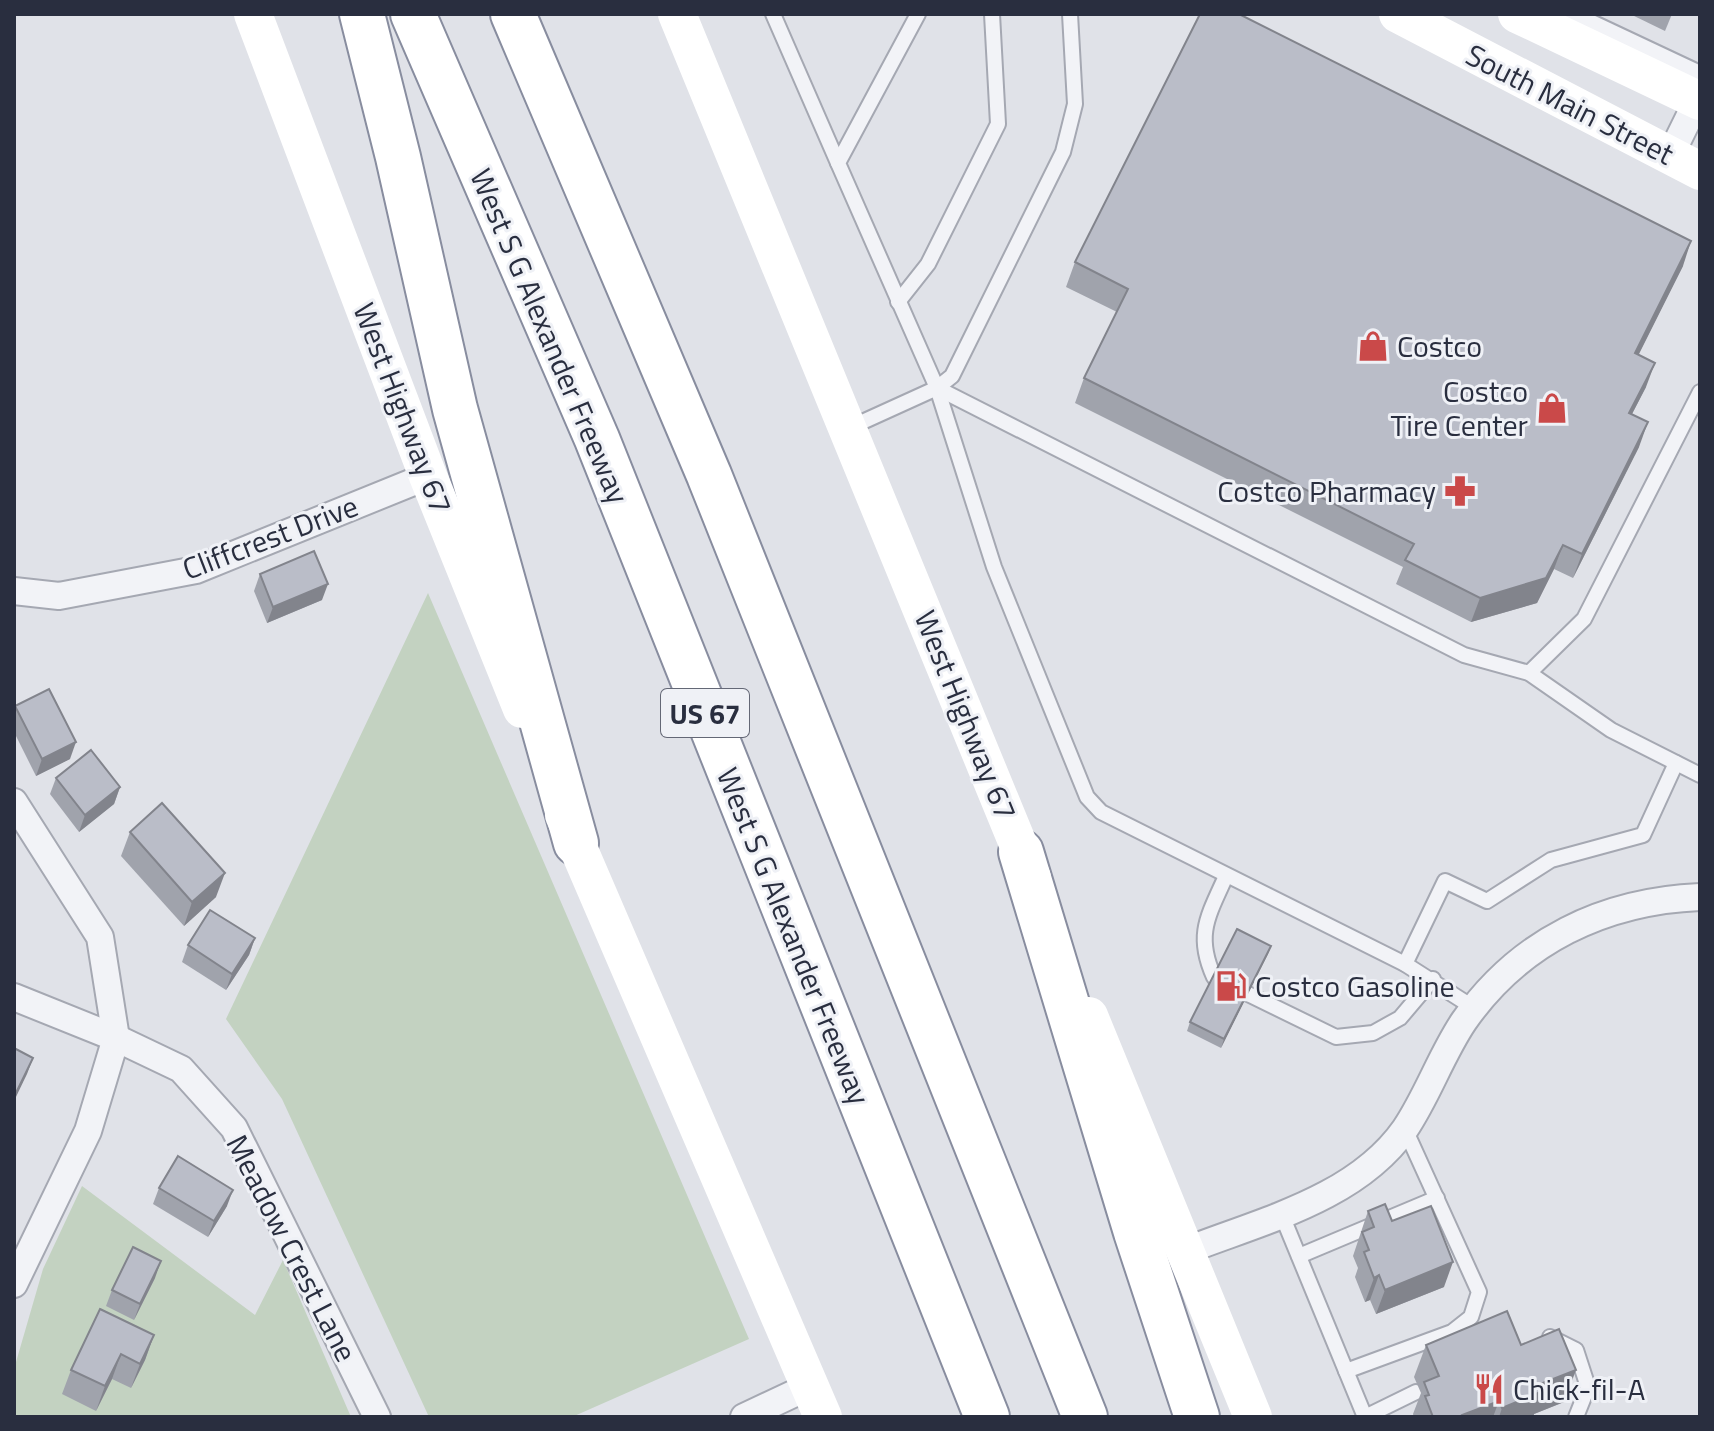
<svg xmlns="http://www.w3.org/2000/svg" width="1714" height="1431" font-family="'Titillium Web',sans-serif">
  <style>
    .green { fill: #c3d2c1 }
    .lines { fill: none; stroke-linecap: round; stroke-linejoin: round }
    .lane-casing { stroke: #a5a8b2; stroke-width: 18 }
    .street-casing { stroke: #a5a8b2; stroke-width: 30 }
    .highway-casing { stroke: #888d9f; stroke-width: 48 }
    .lane { stroke: #f2f3f7; stroke-width: 14 }
    .street { stroke: #f2f3f7; stroke-width: 26 }
    .secondary { stroke: #fff; stroke-width: 38 }
    .highway { stroke: #fff; stroke-width: 44 }
    .wall { fill: #a0a3ac }
    .shaded-wall { fill: #82848c }
    .building { fill: #babdc8; stroke: #82848c; stroke-width: 2 }
    .labels { text-anchor: middle; dominant-baseline: central; stroke-width: 6; stroke-linejoin: round; paint-order: stroke }
    .shield { fill: #eff1f6; stroke: #646876; stroke-width: 2 }
    .shield-label { font-size: 28px; font-weight: bold; fill: #292e3f }
    .street-label { font-size: 30px; fill: #292e3f; stroke: #eff1f6 }
    .poi-label { font-size: 30px; fill: #292e3f; stroke: #eff1f6; text-anchor: start }
  </style>
  <rect width="100%" height="100%" fill="#e0e2e8"/>
  <g class="green">
    <path d="M428,593L749,1339L572,1417H429L282,1099L226,1019Z"/>
    <path d="M82,1186L255,1315L283,1260L351,1417H14V1369L43,1269Z"/>
  </g>
  <g class="lines">
    <defs>
      <g id="lane">
        <path d="M773,14L838,163"/>
        <path d="M918,14L838,163L937,388L994,567L1087,797L1101,812L1405,964L1474,1008"/>
        <path d="M1559,26L1581,17L1700,73"/>
        <path d="M898,302L928,264L998,124L992,14"/>
        <path d="M937,388L1464,655L1529,673L1611,730L1700,775"/>
        <path d="M849,428L937,388L952,376L1063,152L1075,104L1070,14"/>
        <path d="M1529,673L1584,619L1700,392"/>
        <path d="M1405,964L1445,881L1487,901L1551,860L1643,835L1676,763"/>
        <path d="M1214,977C1195,935 1208,916 1226,876"/>
        <path d="M1248,994L1336,1037L1373,1033L1400,1018L1433,979"/>
        <path d="M1281,1213L1365,1417"/>
        <path d="M1299,1256L1437,1198"/>
        <path d="M1550,1337L1576,1350L1588,1387L1576,1417"/>
        <path d="M1346,1371L1452,1332L1471,1317L1479,1292L1405,1129"/>
        <path d="M1365,1417L1416,1392"/>
      </g>
      <g id="street">
        <path d="M1670,156L1700,95"/>
        <path d="M14,591L59,596L196,570L428,476"/>
        <path d="M14,802L100,937L116,1038L88,1131L14,1284"/>
        <path d="M14,997L116,1038L181,1069L234,1128L377,1417"/>
        <path d="M1185,1251C1261,1221 1356,1199 1405,1129C1428,1095 1441,1055 1464,1021C1520,941 1604,901 1700,897"/>
        <path d="M744,1417L810,1386"/>
      </g>
      <g id="highway">
        <path d="M362,14L398,157L455,409L576,843"/>
        <path d="M413,14L597,439L987,1417"/>
        <path d="M513,14L709,475L1085,1417"/>
        <path d="M1021,852L1136,1232L1197,1417"/>
      </g>
    </defs>
    <use href="#lane" class="lane-casing"/>
    <use href="#street" class="street-casing"/>
    <use href="#highway" class="highway-casing"/>
    <use href="#lane" class="lane"/>
    <use href="#street" class="street"/>
    <g class="secondary">
      <path d="M253,14L428,476L522,709"/>
      <path d="M677,14L1032,878"/>
      <path d="M1398,14L1700,171"/>
      <path d="M1517,14L1700,101"/>
      <path d="M564,815L823,1417"/>
      <path d="M1089,1016L1253,1417"/>
    </g>
    <use href="#highway" class="highway"/>
  </g>
  <g class="wall">
    <path d="M1630,14H1672L1665,31Z"/>
    <path d="M1075,262L1683,266L1638,355L1646,387L1632,414L1639,447L1573,578L1554,569L1537,603L1471,622L1396,584L1403,567L1075,403L1084,378L1117,312L1066,287Z"/>
    <path d="M260,574L322,600L267,623L254,591Z"/>
    <path d="M15,706L70,759L36,776L14,732V709Z"/>
    <path d="M56,778L120,787L114,804L79,832L50,794Z"/>
    <path d="M130,832L216,897L184,926L121,856Z"/>
    <path d="M255,938L249,955L226,990L182,962L188,945Z"/>
    <path d="M1271,946L1221,1048L1187,1031L1190,1022Z"/>
    <path d="M159,1188L227,1206L208,1237L153,1204Z"/>
    <path d="M1368,1211L1392,1221L1444,1287L1376,1314L1370,1300L1365,1302L1355,1277L1358,1268L1353,1256Z"/>
    <path d="M155,1278L134,1320L106,1306L112,1290Z"/>
    <path d="M154,1335L145,1360L131,1388L112,1379L96,1411L62,1394L71,1370Z"/>
    <path d="M1426,1345H1521L1564,1402L1534,1414L1533,1417H1414L1413,1414L1421,1393L1414,1377Z"/>
  </g>
  <g class="shaded-wall">
    <path d="M1691,241L1683,266L1627,378L1635,353Z"/>
    <path d="M1655,363L1646,387L1620,437L1629,413Z"/>
    <path d="M1648,422L1639,447L1573,578L1582,554Z"/>
    <path d="M1563,545L1554,569L1537,603L1471,622L1480,598Z"/>
    <path d="M328,584L322,600L267,623L273,607Z"/>
    <path d="M76,742L70,759L36,776L42,759Z"/>
    <path d="M120,787L114,804L79,832L85,815Z"/>
    <path d="M225,873L216,897L184,926L192,902Z"/>
    <path d="M255,938L249,955L226,990L232,974Z"/>
    <path d="M1271,946L1268,954L1221,1048L1224,1039Z"/>
    <path d="M33,1058L27,1074L14,1101V1097Z"/>
    <path d="M233,1190L227,1206L208,1237L214,1221Z"/>
    <path d="M161,1261L155,1278L134,1320L140,1304Z"/>
    <path d="M1453,1262L1444,1287L1376,1314L1385,1290Z"/>
    <path d="M1379,1275L1370,1300L1365,1302L1374,1278Z"/>
    <path d="M154,1335L145,1360L131,1388L140,1364Z"/>
    <path d="M121,1354L112,1379L96,1411L105,1386Z"/>
    <path d="M1576,1370L1564,1402L1534,1414L1533,1417H1499L1502,1408L1540,1384Z"/>
    <path d="M1499,1401L1493,1417H1462V1415Z"/>
  </g>
  <g class="building">
    <path d="M1200,14H1239L1691,241L1635,353L1655,363L1629,413L1648,422L1582,554L1563,545L1546,578L1480,598L1405,560L1414,544L1084,378L1128,289L1075,262Z"/>
    <path d="M314,551L328,584L273,607L260,574Z"/>
    <path d="M49,689L76,742L42,759L15,706Z"/>
    <path d="M91,750L120,787L85,815L56,778Z"/>
    <path d="M162,803L225,873L192,902L130,832Z"/>
    <path d="M210,910L255,938L232,974L188,945Z"/>
    <path d="M1237,929L1271,946L1224,1039L1190,1022Z"/>
    <path d="M14,1048L33,1058L14,1097Z"/>
    <path d="M178,1156L233,1190L214,1221L159,1188Z"/>
    <path d="M1385,1204L1392,1221L1431,1206L1453,1262L1385,1290L1379,1275L1374,1278L1364,1252L1369,1250L1362,1232L1374,1227L1368,1211Z"/>
    <path d="M133,1247L161,1261L140,1304L112,1290Z"/>
    <path d="M100,1309L154,1335L140,1364L121,1354L105,1386L71,1370Z"/>
    <path d="M1507,1311L1521,1345L1559,1329L1576,1370L1540,1384L1543,1391L1502,1408L1499,1401L1462,1415L1463,1417H1433L1425,1396L1429,1395L1424,1382L1439,1376L1426,1345Z"/>
  </g>
  <defs>
    <symbol id="shop-bare" viewBox="-9 -9 18 18"><path d="M-5-2.5h2.3a2.7 3.5 0 0 1 5.4 0H5L5.5 6h-11ZM-1.5-2.5h3a1.5 2.3 0 0 0-3 0Z" fill="#ca4949" stroke="#eff1f6" stroke-width="2.5" paint-order="stroke"/></symbol>
    <symbol id="pharmacy-bare" viewBox="-9 -9 18 18"><path d="M-2-6h4v4h4v4h-4v4h-4v-4h-4v-4h4Z" fill="#ca4949" stroke="#eff1f6" stroke-width="2.5" paint-order="stroke"/></symbol>
    <symbol id="fuel-bare" viewBox="-9 -9 18 18"><path d="M-5.5-6h7V0h2V4h1.3V-2.5L3-4.5l.8-.8L6-3V5H2.5V1h-1V6h-7ZM-4.2-4.7v3.2H.2V-4.7Z" fill="#ca4949" stroke="#eff1f6" stroke-width="2.5" paint-order="stroke"/></symbol>
    <symbol id="restaurant-bare" viewBox="-9 -9 18 18"><path d="M-5-6h1v4h1v-4h1v4h1v-4h1v5L-1.5 .5V6h-2V.5L-5-1ZM5-6V6H3V1.5H1.5Q1.5-4 5-6Z" fill="#ca4949" stroke="#eff1f6" stroke-width="2.5" paint-order="stroke"/></symbol>
  </defs>
  <g fill-rule="evenodd">
    <use href="#shop-bare" x="1351" y="324" width="44" height="44"/>
    <use href="#shop-bare" x="1530" y="386" width="44" height="44"/>
    <use href="#pharmacy-bare" x="1438" y="469" width="44" height="44"/>
    <use href="#fuel-bare" x="1209" y="964" width="44" height="44"/>
    <use href="#restaurant-bare" x="1467" y="1367" width="44" height="44"/>
  </g>
  <g class="labels">
    <rect class="shield" x="661" y="689" width="88" height="48" rx="6"/>
    <g class="shield-label">
      <text x="705" y="713">US 67</text>
    </g>
    <g class="street-label">
      <text transform="translate(1570 104) rotate(27)">South Main Street</text>
      <text transform="translate(550 336) rotate(67)">West S G Alexander Freeway</text>
      <text transform="translate(403 408) rotate(69)">West Highway 67</text>
      <text transform="translate(270 537) rotate(-21)">Cliffcrest Drive</text>
      <text transform="translate(966 715) rotate(68)">West Highway 67</text>
      <text transform="translate(794 936) rotate(68)">West S G Alexander Freeway</text>
      <text transform="translate(292 1248) rotate(63)">Meadow Crest Lane</text>
    </g>
    <g class="poi-label">
      <text x="1397" y="346">Costco</text>
      <text x="1528" y="391" text-anchor="end">Costco<tspan x="1528" dy="34">Tire Center</tspan></text>
      <text x="1436" y="491" text-anchor="end">Costco Pharmacy</text>
      <text x="1255" y="986">Costco Gasoline</text>
      <text x="1513" y="1389">Chick-fil-A</text>
    </g>
  </g>
  <rect width="1714" height="1431" fill="none" stroke="#292e3f" stroke-width="32"/>
</svg>
